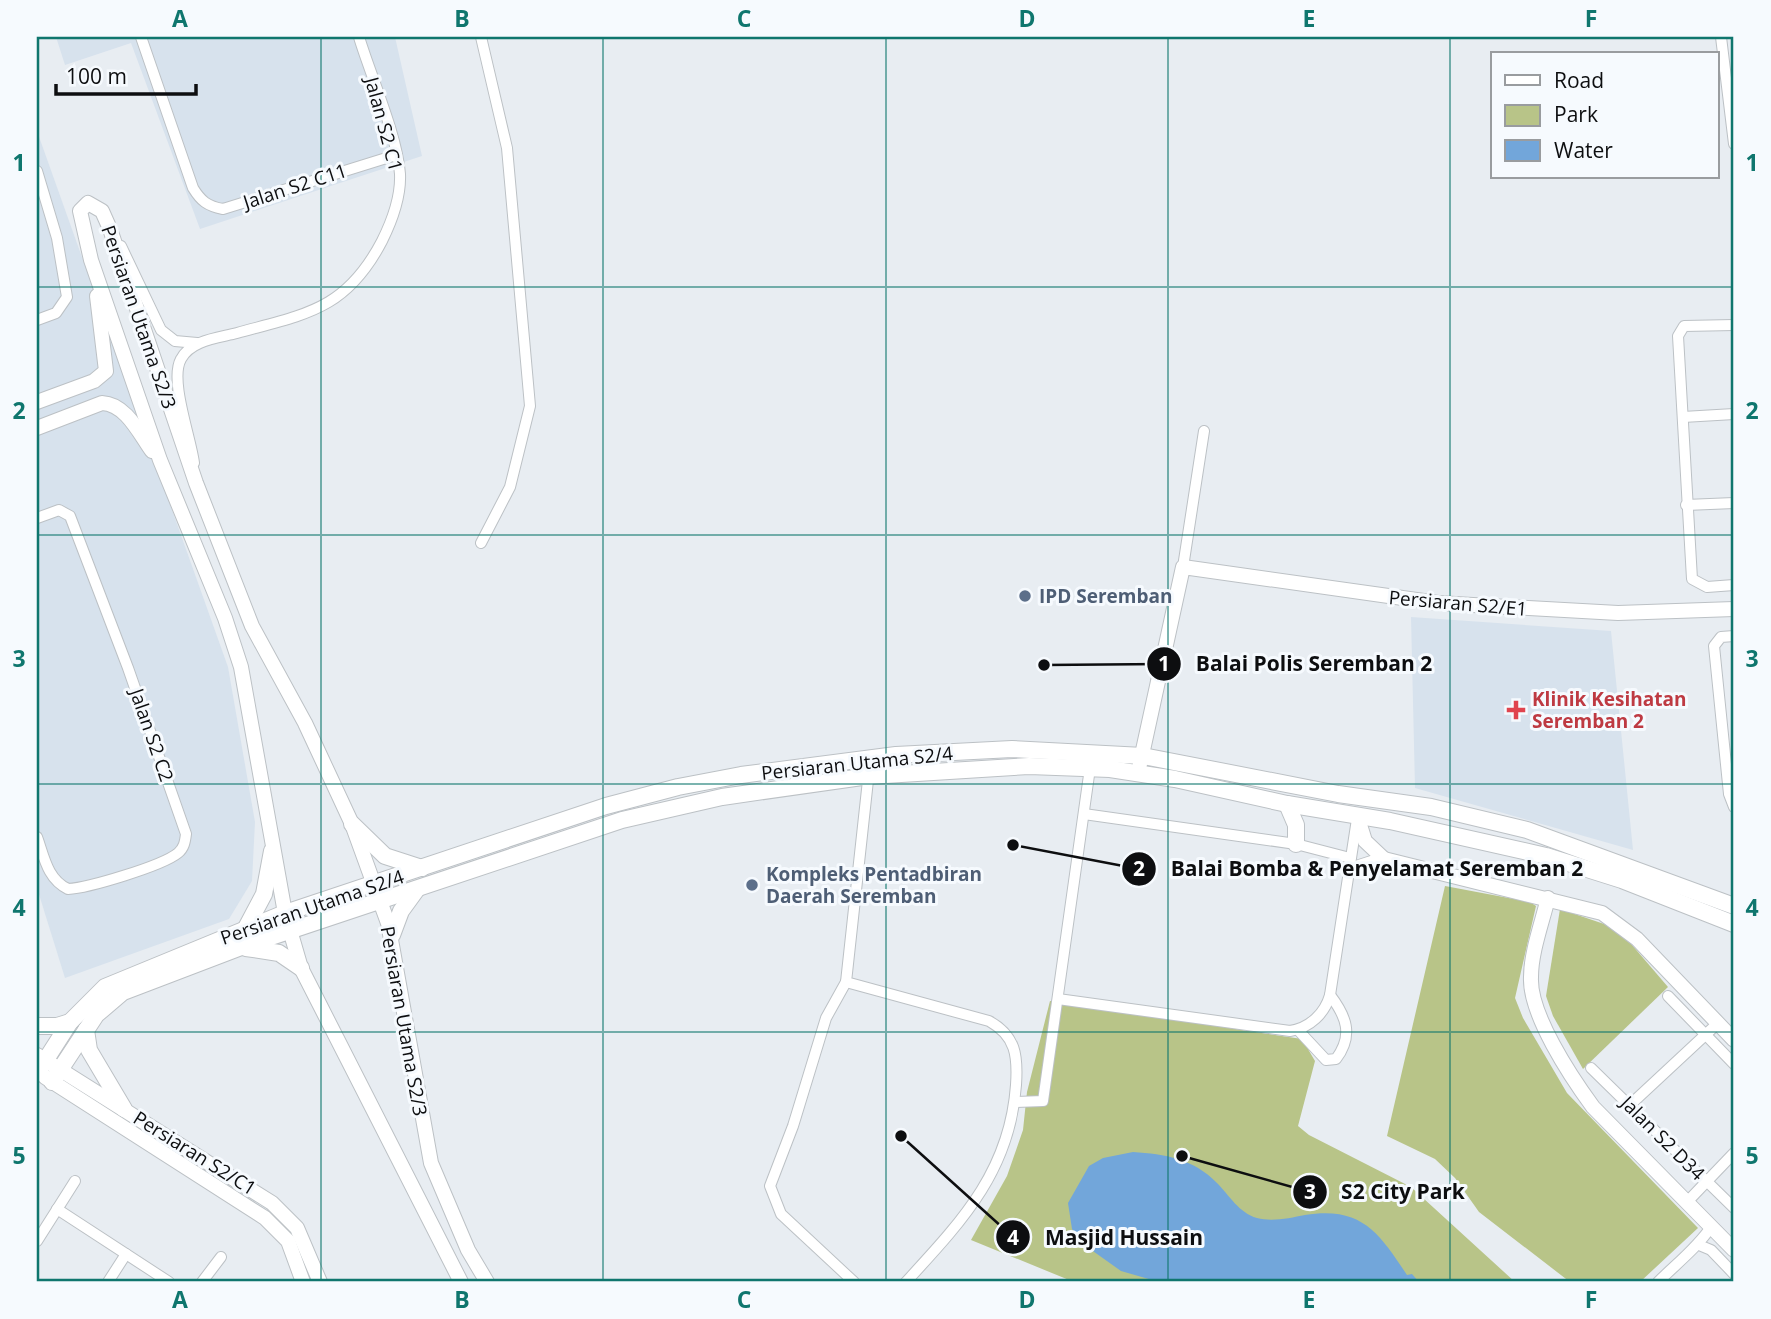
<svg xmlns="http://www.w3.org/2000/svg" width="1771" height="1319" font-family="'Open Sans',sans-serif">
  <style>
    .built { fill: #d7e2ed }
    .green { fill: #b8c488 }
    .water { fill: #72a6da }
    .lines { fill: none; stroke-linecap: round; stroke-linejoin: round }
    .street-casing { stroke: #bcc1c5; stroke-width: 12 }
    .secondary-casing { stroke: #bcc1c5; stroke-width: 16 }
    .primary-casing { stroke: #bcc1c5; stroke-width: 18 }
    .street { stroke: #fff; stroke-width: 10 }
    .secondary { stroke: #fff; stroke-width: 14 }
    .primary { stroke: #fff; stroke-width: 16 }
    .grid { fill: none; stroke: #0f766e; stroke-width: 2; stroke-opacity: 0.55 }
    .service-dot { fill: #5c6f8a; stroke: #f6fafe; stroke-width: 2.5 }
    .health-dot { fill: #e0444e; stroke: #f6fafe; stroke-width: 2.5 }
    .labels { text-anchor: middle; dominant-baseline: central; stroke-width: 6; stroke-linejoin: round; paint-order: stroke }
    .street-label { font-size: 19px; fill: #0d0e10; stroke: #f6fafe }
    .service-label { font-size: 19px; font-weight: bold; fill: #4e5e75; stroke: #f6fafe; text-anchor: start }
    .health-label { font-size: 19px; font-weight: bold; fill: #be3a42; stroke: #f6fafe; text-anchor: start }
    .leader { fill: none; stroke: #0d0e10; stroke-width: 2.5 }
    .callout-dot { fill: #0d0e10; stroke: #f6fafe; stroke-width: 2.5 }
    .mark-label { font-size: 21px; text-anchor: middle; font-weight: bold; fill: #fff }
    .callout-label { font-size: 21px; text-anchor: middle; font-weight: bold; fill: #0d0e10; stroke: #f6fafe; stroke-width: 6; stroke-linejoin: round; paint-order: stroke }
    .neatline { fill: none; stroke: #0f766e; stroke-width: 2.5 }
    .grid-label { font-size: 23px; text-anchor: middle; font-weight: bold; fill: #0f766e }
  </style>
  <rect width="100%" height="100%" fill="#e8edf2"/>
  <g class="built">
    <path d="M56,37H395L422,156L200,229L131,43L65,65Z"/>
    <path d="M37,131L228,667L255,822L252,881L229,919L65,978L37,888Z"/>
    <path d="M1411,617L1611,631L1633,850L1415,788Z"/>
  </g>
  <g class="green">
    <path d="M1445,886L1530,902L1536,906L1515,998L1523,1018L1567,1093L1698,1228L1640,1282H1570L1479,1212L1455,1178L1435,1159L1387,1136Z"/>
    <path d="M1560,909L1607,925L1626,938L1668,987L1583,1069L1553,1016L1546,996Z"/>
    <path d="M1050,1001L1302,1039L1315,1061L1298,1126L1309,1135L1411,1187L1515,1282H1074L971,1240L1007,1176L1023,1130L1027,1092Z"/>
  </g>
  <path class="water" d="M1133,1152C1165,1154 1194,1159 1217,1183C1229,1195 1239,1213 1257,1218C1272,1222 1290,1218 1305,1215C1362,1206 1379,1233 1407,1275L1412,1274L1419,1282H1159L1121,1271L1083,1244L1072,1229L1068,1203L1089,1166L1103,1158Z"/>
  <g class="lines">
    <defs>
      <g id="street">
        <path d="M141,37L193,188C201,201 207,206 223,209L396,155"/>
        <path d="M1721,37L1734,144"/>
        <path d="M37,171L57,238L67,297L56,313L37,320"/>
        <path d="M121,246L161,330L175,341L197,343"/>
        <path d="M1734,325L1684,326L1678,336L1692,579L1707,587L1734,585"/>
        <path d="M1683,417L1734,414"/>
        <path d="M194,463C191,438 169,380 181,359C191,340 218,338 237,333C306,314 346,310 382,241C392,221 401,196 400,174C397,134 371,77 359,37"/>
        <path d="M1686,505L1734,503"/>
        <path d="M37,518L59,510L70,516L128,668L186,834C185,842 184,848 178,853C162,866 88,888 68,889C47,879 44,856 37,837"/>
        <path d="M481,543L510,487L530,406L507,148L481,37"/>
        <path d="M1183,567L1204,431"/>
        <path d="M1734,636L1721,637L1714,646L1729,794L1734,807"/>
        <path d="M869,771L846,982L989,1021C1016,1036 1018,1056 1016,1085C1010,1171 962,1221 906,1282"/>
        <path d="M1084,814L1296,844L1350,858"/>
        <path d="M846,982L826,1018L793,1126L770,1186L781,1214L854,1282"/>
        <path d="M1668,996L1734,1064"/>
        <path d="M1058,999L1290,1031C1310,1028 1325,1013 1330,995L1357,819"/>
        <path d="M1298,1030L1326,1060L1336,1059C1354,1035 1346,1016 1330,995"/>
        <path d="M1591,1068L1734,1208"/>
        <path d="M1015,1102L1043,1101L1090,768"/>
        <path d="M1631,1104L1717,1024"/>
        <path d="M1687,1202L1734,1153"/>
        <path d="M57,1209L169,1282"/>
        <path d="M37,1241L75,1181"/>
        <path d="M1699,1245L1711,1250L1734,1274"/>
        <path d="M108,1282L126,1254"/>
        <path d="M202,1282L221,1257"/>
        <path d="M1658,1282C1676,1264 1697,1248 1711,1227"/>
      </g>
      <g id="secondary">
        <path d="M37,402L94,381L106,371L97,296"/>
        <path d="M37,428L102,403C126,404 139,433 152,451"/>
        <path d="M1138,773L1183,567L1438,603L1618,613L1734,609"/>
        <path d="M1357,815L1365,841L1384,859"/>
        <path d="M1350,870L1384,859L1602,913L1637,939L1734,1040"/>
        <path d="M1548,898C1542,923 1531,952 1531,977C1529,1014 1571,1077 1593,1107L1734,1250"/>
        <path d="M37,1055L272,1203L297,1228L320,1282"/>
        <path d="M45,1077L265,1218L288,1241L303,1282"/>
        <path d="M461,1282L301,968L285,913L241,667L225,618L160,460L91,260L80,211L88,203L102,211L110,229L196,483L252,626L305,723L352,824L388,923L431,1163L468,1250L487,1282"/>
      </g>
      <g id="primary">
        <path d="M1287,804L1296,825V844"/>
        <path d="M352,824L385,856L422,868"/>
        <path d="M246,928L264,894L272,851"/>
        <path d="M392,935L401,911L417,889"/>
        <path d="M246,948L279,953L301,968"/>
        <path d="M37,1026H57L70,1022"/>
        <path d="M86,1030L89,1050L124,1109"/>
        <path d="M38,1072L70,1022L105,987L285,913L606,806L678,787L741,775L896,755L1012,749L1143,756L1338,794L1431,807L1527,830L1734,906"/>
        <path d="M52,1082L96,1015L123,992L241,947L622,820L722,797L869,776L1029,766L1110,769L1175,779L1287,804L1390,821L1546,856L1622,880L1734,924"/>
      </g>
    </defs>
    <use href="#street" class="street-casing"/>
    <use href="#secondary" class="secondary-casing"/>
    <use href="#primary" class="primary-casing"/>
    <use href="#street" class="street"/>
    <use href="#secondary" class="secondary"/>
    <use href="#primary" class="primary"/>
  </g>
  <path class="grid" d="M321,37V1282M603,37V1282M886,37V1282M1168,37V1282M1450,37V1282M37,287H1734M37,535H1734M37,784H1734M37,1032H1734"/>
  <g class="service-dot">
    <circle cx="1025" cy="596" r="7"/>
    <circle cx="752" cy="885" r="7"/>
  </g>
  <path class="health-dot" d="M1512.5 699.5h7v7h7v7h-7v7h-7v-7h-7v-7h7z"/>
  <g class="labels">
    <g class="street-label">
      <text transform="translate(384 124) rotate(75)">Jalan S2 C1</text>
      <text transform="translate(295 186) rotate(-18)">Jalan S2 C11</text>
      <text transform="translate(139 317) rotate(71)">Persiaran Utama S2/3</text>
      <text transform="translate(1458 603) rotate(5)">Persiaran S2/E1</text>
      <text transform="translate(152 735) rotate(71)">Jalan S2 C2</text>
      <text transform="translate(857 763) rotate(-6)">Persiaran Utama S2/4</text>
      <text transform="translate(312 907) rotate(-19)">Persiaran Utama S2/4</text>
      <text transform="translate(404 1021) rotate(80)">Persiaran Utama S2/3</text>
      <text transform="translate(1663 1138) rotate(45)">Jalan S2 D34</text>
      <text transform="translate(195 1153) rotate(32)">Persiaran S2/C1</text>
    </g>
    <g class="service-label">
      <text x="1039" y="596">IPD Seremban</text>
      <text x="766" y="874">Kompleks Pentadbiran<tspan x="766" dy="22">Daerah Seremban</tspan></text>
    </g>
    <g class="health-label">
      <text x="1532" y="699">Klinik Kesihatan<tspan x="1532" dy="22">Seremban 2</tspan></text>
    </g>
  </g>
  <path class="leader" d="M1044 665L1164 664M1013 845L1139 869M1182 1156L1310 1192M901 1136L1013 1237"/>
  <g class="callout-dot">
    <circle cx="1044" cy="665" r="7"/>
    <circle cx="1013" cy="845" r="7"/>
    <circle cx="1182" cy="1156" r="7"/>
    <circle cx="901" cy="1136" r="7"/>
    <circle cx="1164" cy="664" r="18"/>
    <circle cx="1139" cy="869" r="18"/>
    <circle cx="1310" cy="1192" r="18"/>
    <circle cx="1013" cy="1237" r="18"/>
  </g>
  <g class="mark-label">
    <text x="1164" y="671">1</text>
    <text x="1139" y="876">2</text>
    <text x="1310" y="1199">3</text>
    <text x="1013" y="1245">4</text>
  </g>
  <g class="callout-label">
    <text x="1314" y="671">Balai Polis Seremban 2</text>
    <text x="1377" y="876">Balai Bomba &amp; Penyelamat Seremban 2</text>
    <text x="1403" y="1199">S2 City Park</text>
    <text x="1124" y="1245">Masjid Hussain</text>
  </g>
  <rect width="1771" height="1319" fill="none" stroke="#f6fafe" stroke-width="77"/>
  <rect x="1491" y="52" width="228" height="126" fill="#f6fafe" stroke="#999c9f" stroke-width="2"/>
  <rect x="1505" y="75" width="35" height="10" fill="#ffffff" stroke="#999c9f" stroke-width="2"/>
  <text x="1554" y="88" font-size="21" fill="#0d0e10">Road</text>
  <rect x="1505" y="105" width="35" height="21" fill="#b8c488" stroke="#999c9f" stroke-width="2"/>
  <text x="1554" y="122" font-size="21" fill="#0d0e10">Park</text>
  <rect x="1505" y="140" width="35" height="21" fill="#72a6da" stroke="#999c9f" stroke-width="2"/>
  <text x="1554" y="158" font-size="21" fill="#0d0e10">Water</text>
  <path d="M56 84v10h140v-10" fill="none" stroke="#0d0e10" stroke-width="3.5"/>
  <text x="66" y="84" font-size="21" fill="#0d0e10" stroke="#f6fafe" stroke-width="5" paint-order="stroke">100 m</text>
  <rect x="38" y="38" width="1694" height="1242" class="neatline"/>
  <g class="grid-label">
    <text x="180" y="27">A</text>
    <text x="462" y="27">B</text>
    <text x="744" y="27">C</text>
    <text x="1027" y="27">D</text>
    <text x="1309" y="27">E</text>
    <text x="1591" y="27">F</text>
    <text x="19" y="171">1</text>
    <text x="1752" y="171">1</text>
    <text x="19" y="419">2</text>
    <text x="1752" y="419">2</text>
    <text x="19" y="667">3</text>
    <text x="1752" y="667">3</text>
    <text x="19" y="916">4</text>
    <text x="1752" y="916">4</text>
    <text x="19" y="1164">5</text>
    <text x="1752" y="1164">5</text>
    <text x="180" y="1308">A</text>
    <text x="462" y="1308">B</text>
    <text x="744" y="1308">C</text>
    <text x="1027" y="1308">D</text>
    <text x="1309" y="1308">E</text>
    <text x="1591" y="1308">F</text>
  </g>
</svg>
